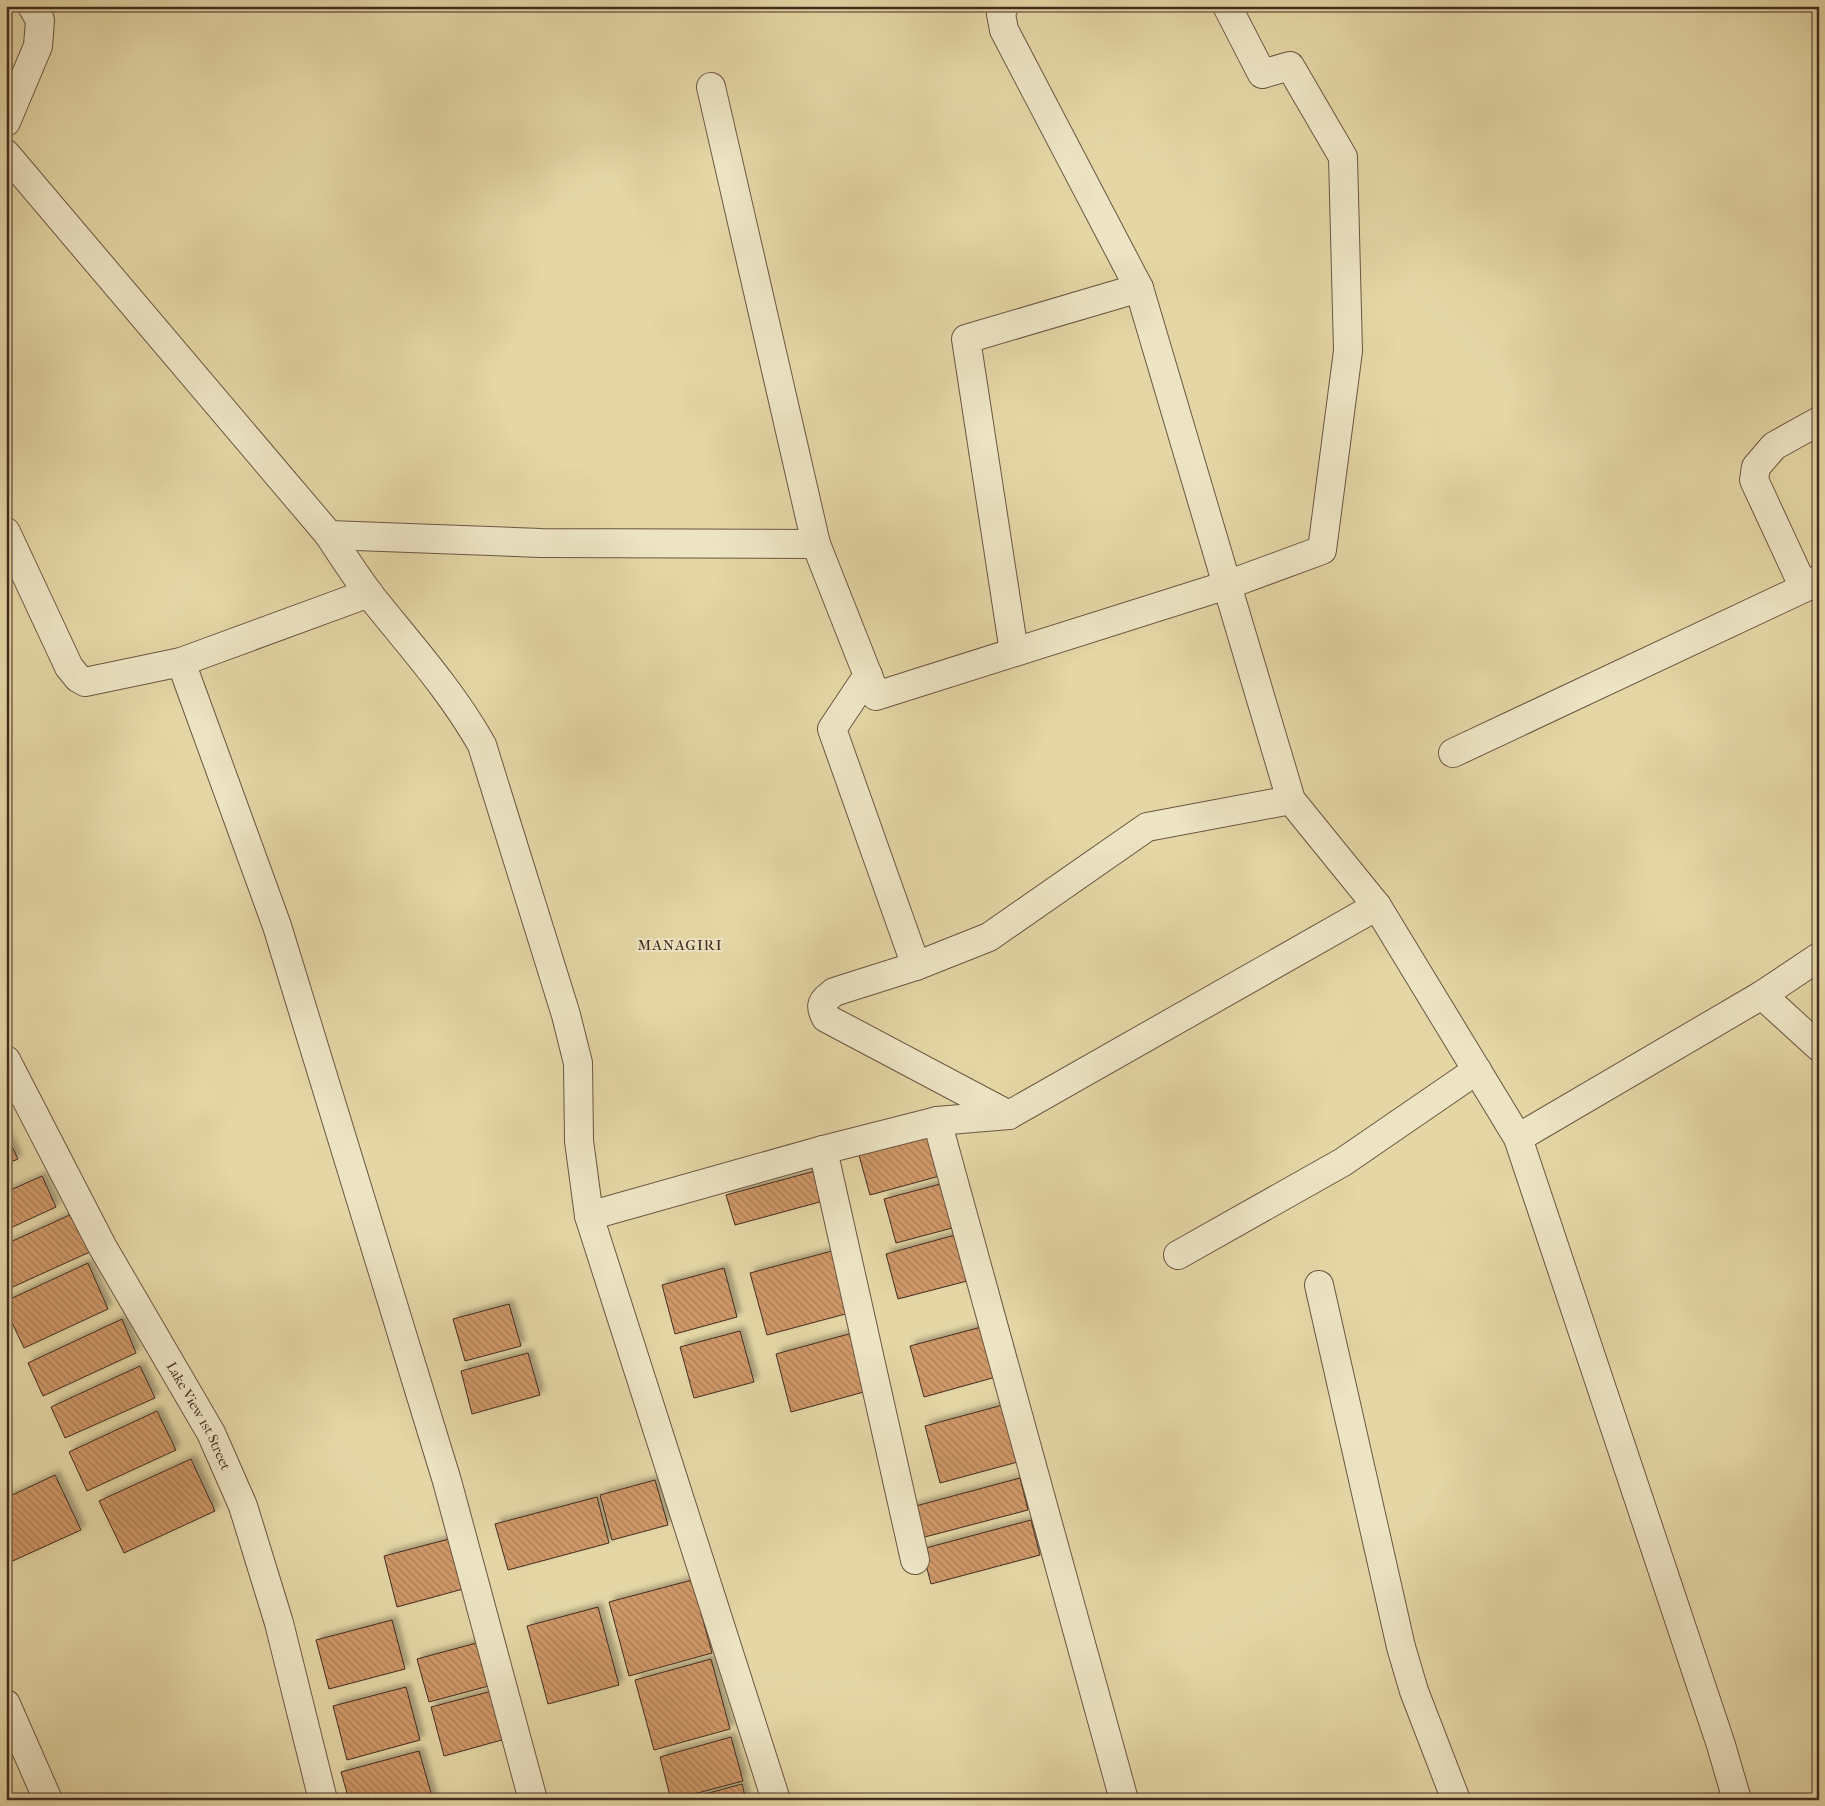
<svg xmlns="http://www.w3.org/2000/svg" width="1825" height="1806" font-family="'IM FELL French Canon',serif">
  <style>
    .building { fill: url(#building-back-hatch); stroke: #442c20; filter: url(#shadow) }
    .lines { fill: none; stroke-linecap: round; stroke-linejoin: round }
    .street-casing { stroke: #6c5641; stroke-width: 30 }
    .street { stroke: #ede4c4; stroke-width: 28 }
    .labels { text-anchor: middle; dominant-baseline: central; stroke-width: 4; stroke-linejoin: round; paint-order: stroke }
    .street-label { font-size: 14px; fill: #442c20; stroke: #ede4c4 }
    .neighbourhood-label { font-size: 15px; letter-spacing: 1px; fill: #442c20; stroke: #ede4c4 }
  </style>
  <defs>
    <pattern id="building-back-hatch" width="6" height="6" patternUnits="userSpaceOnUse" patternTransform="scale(1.25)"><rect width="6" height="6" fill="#cf9868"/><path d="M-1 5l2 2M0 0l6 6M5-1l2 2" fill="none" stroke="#aa7c55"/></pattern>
    <filter id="shadow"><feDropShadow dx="4.5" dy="-4.5" stdDeviation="2.5" flood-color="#0004"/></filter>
  </defs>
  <rect width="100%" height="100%" fill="#e4d6a5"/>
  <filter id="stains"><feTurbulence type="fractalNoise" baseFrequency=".004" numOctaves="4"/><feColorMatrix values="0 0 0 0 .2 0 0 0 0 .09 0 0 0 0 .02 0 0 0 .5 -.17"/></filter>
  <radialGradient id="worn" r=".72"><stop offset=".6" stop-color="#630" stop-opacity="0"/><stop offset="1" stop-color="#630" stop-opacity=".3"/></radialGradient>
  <g class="building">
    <path d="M934,1127L947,1174L870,1195L857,1148Z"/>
    <path d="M6,1134L18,1159L6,1164Z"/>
    <path d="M819,1170L827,1200L735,1225L726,1195Z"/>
    <path d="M42,1176L56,1207L6,1230V1192Z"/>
    <path d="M944,1183L956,1227L896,1243L884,1199Z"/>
    <path d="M74,1213L92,1251L6,1290V1244Z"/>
    <path d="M955,1235L967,1281L898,1299L886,1254Z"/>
    <path d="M832,1251L849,1313L767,1335L750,1273Z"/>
    <path d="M88,1263L108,1309L24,1348L6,1310V1301Z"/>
    <path d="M724,1268L737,1317L675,1334L662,1285Z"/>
    <path d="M509,1304L521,1346L465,1361L453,1319Z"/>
    <path d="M122,1319L136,1353L43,1396L28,1363Z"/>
    <path d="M989,1325L1003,1375L924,1397L910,1346Z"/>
    <path d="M740,1331L754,1382L694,1398L680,1347Z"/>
    <path d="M856,1332L871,1390L791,1412L776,1354Z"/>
    <path d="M528,1353L540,1395L472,1414L461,1371Z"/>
    <path d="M140,1366L155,1398L65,1438L51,1407Z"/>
    <path d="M1010,1403L1025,1460L940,1483L925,1426Z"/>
    <path d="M157,1411L176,1450L87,1491L69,1452Z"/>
    <path d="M191,1459L215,1511L124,1553L99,1501Z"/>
    <path d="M55,1475L81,1530L6,1564V1498Z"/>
    <path d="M1020,1478L1028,1510L921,1538L912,1507Z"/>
    <path d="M655,1480L668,1525L612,1540L600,1495Z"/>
    <path d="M597,1497L609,1543L508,1570L495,1524Z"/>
    <path d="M1031,1520L1040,1555L931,1584L922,1549Z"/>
    <path d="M449,1539L463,1589L397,1607L384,1556Z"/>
    <path d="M692,1580L712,1653L629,1676L609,1602Z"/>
    <path d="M598,1607L619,1685L548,1704L527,1626Z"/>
    <path d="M392,1620L405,1669L329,1689L316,1640Z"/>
    <path d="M484,1641L496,1684L429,1702L417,1659Z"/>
    <path d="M711,1659L730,1729L654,1750L635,1680Z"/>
    <path d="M406,1687L420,1740L347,1760L333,1706Z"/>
    <path d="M496,1690L509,1738L444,1756L431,1707Z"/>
    <path d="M731,1737L743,1781L671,1800L660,1757Z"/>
    <path d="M419,1751L433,1800H349L341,1772Z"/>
    <path d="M742,1784L746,1800H683Z"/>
  </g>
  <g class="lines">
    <defs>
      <g id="street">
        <path d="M1004,6L1001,14L1004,30L1139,288L1227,585L1322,550L1348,351L1343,157L1290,66L1262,74L1227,6"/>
        <path d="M711,87L816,544L876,696L1227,585L1291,800L1377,906L1518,1138L1762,995L1819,1047"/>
        <path d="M6,122L38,46L40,20L32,6"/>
        <path d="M6,154L329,535L541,543L816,544"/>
        <path d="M6,532L69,667L78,678L85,682L181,662L369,593"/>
        <path d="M329,535C342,555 356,576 370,595C409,644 451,690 482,745L566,1015L578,1063L579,1141L589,1216L776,1800"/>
        <path d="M1804,588L1754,480L1756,467L1774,446L1819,421"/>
        <path d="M1014,652L966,339L1139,288"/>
        <path d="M181,662L277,926L447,1481L533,1800"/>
        <path d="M868,675L832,729L916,966L834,992C823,1001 818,1004 826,1018L1009,1115"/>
        <path d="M1453,753L1804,588L1819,579"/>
        <path d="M916,966L989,937L1147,827L1291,800"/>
        <path d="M1762,995L1819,957"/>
        <path id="s1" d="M6,1060L102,1246L211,1433L243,1506L279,1623L323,1800"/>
        <path d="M937,1121L1124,1800"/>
        <path d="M1518,1138L1721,1745L1737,1800"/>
        <path d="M823,1150L915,1560"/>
        <path d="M589,1216L823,1150L937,1121L1009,1115L1377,906"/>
        <path d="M1178,1255L1343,1162L1477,1070"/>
        <path d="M1319,1285L1401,1647L1414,1691L1456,1800"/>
        <path d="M6,1704L48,1800"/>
      </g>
    </defs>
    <use href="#street" class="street-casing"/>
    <use href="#street" class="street"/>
  </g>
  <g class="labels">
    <g class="street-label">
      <text stroke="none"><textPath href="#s1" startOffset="405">Lake View 1st Street</textPath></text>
    </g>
    <g class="neighbourhood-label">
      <text x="680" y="945">MANAGIRI</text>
    </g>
  </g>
  <rect width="1825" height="1806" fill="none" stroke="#e4d6a5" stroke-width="25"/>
  <rect x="8" y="8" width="1810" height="1791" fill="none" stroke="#442c20" stroke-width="2.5"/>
  <rect x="12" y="12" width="1800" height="1781" fill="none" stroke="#442c20"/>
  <rect width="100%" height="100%" filter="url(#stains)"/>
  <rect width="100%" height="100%" fill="url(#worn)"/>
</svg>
